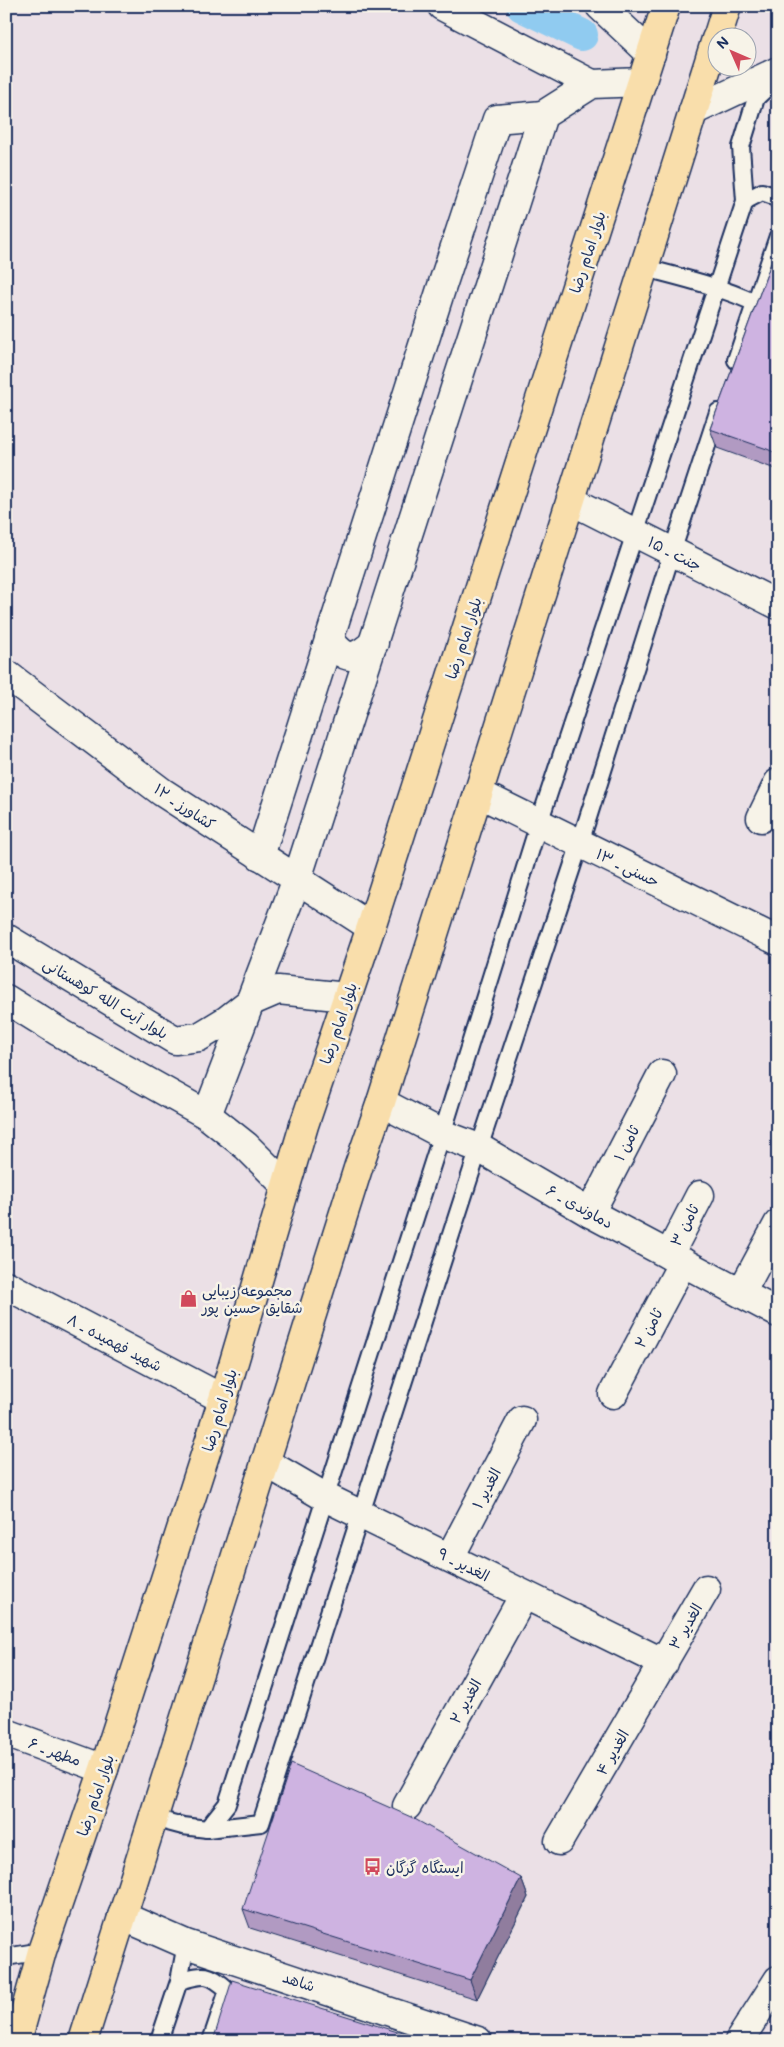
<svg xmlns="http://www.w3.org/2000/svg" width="784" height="2047" font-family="Mali,'Playpen Sans Arabic',sans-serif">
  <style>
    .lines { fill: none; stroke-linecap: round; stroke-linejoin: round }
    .canal { stroke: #90cbf0; stroke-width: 32 }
    .service-casing { stroke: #1b2f5e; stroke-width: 20 }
    .minor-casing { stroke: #1b2f5e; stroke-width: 31 }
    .tertiary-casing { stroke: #1b2f5e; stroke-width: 31 }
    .primary-casing { stroke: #1b2f5e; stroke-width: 31 }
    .service { stroke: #f7f3e8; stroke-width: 16 }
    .minor { stroke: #f7f3e8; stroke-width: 28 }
    .tertiary { stroke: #f7f3e8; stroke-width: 28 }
    .primary { stroke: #f9deab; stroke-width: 28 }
    .wall { fill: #b19ac2; stroke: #1b2f5e }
    .shaded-wall { fill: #907d9e; stroke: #1b2f5e }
    .building { fill: #ceb3e1; stroke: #1b2f5e }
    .labels { text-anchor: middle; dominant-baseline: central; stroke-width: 5; stroke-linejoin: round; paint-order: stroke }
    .street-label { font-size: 15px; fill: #1b2f5e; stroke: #f7f3e8 }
    .poi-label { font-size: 15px; fill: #1b2f5e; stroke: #f7f3e8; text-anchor: start }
  </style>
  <rect width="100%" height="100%" fill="#ebe0e6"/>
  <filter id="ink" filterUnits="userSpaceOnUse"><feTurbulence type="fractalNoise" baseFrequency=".02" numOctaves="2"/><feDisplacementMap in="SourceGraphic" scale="10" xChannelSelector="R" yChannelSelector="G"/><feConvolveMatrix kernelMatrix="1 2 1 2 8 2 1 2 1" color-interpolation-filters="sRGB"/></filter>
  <g filter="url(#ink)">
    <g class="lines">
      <path class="canal" d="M522,6L582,35"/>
      <defs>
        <g id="service">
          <path d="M745,201L762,192L776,197L778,201"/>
          <path d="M645,268C691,280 736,290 778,315"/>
          <path d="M736,360L778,236"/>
          <path d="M153,1818L183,1826L207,1829L227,1804L442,1134L539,823L745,201L741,147L756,98L775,80"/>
          <path d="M207,1829L261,1823L479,1148L580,843L672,552L718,412"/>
          <path d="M6,1957L42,1951"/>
          <path d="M179,1981C204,1974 208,1972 228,1990L211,2041"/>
          <path d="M159,2041L179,1981L186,1944"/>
        </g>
        <g id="minor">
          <path d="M442,6L592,84"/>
          <path d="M600,6L651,54"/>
          <path d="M693,111L778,71"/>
          <path d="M572,501L778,605"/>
          <path d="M329,639C346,661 353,661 374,643"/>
          <path d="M6,674L162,792L371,927"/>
          <path d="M478,793L778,941"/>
          <path d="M761,818L778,783"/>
          <path d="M260,856L441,289L497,119L543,115"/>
          <path d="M381,1102L442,1134L479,1148L590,1213L778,1313"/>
          <path d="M207,1115L297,879L543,115L592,84L642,82"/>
          <path d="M590,1213L662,1074"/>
          <path d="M669,1255L700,1195"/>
          <path d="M6,1285L223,1399"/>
          <path d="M741,1293L778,1224"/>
          <path d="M613,1394L683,1262"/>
          <path d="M265,1462L325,1497L664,1663"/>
          <path d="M450,1557L522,1420"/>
          <path d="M407,1806L524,1595"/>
          <path d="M559,1841L706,1589"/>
          <path d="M739,2041L778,1980"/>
        </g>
        <g id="tertiary">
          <path d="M6,938L175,1040L199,1037L227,1020L250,1002L278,990L347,997"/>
          <path d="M6,999L59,1032L207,1115L246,1146L286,1186"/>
          <path d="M6,1733L104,1769"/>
          <path d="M122,1916L186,1944L478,2041"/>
        </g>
        <g id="primary">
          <path d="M717,38L727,6"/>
          <path d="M17,2041L42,1951L104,1769L223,1399L304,1125L371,927L666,6"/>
          <path d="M83,2041L359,1165L381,1102L716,39"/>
        </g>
      </defs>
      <use href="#service" class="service-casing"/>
      <use href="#minor" class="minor-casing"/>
      <use href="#tertiary" class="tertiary-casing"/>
      <use href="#primary" class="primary-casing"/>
      <use href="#service" class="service"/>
      <use href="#minor" class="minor"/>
      <use href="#tertiary" class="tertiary"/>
      <use href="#primary" class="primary"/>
    </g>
    <g class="wall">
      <path d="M778,244V470L717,448L710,429Z"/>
      <path d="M521,1878L528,1897L477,1999L250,1928L243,1909Z"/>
    </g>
    <path class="shaded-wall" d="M521,1878L528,1897L477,1999L470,1980Z"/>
    <g class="building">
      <path d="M778,244V454L767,449L710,429Z"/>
      <path d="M291,1764L411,1817L521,1878L470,1980L243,1909Z"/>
      <path d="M232,1980L426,2041H213Z"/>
    </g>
  </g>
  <defs>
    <symbol id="shop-bare" viewBox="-9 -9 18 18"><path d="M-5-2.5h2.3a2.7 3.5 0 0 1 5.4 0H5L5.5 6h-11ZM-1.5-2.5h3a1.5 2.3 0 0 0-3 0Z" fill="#d1495b" stroke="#f7f3e8" stroke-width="2.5" paint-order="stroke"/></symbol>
    <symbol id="bus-bare" viewBox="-9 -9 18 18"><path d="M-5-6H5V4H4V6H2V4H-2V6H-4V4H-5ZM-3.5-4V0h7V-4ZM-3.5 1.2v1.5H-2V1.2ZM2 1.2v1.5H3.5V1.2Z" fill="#d1495b" stroke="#f7f3e8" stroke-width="2.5" paint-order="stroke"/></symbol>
  </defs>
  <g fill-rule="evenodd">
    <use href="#shop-bare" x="176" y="1286" width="25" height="25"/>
    <use href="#bus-bare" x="360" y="1854" width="25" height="25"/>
  </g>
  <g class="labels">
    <g class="street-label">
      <text transform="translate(587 252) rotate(-72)">بلوار امام رضا</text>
      <text transform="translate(675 553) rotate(27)">جنت ـ ۱۵</text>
      <text transform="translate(463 638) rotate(-72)">بلوار امام رضا</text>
      <text transform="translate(185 806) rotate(34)">کشاورز ـ ۱۲</text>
      <text transform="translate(628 867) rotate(26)">حسنی ـ ۱۳</text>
      <text transform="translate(106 998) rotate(31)">بلوار آیت الله کوهستانی</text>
      <text transform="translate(338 1023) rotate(-71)">بلوار امام رضا</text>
      <text transform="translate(626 1143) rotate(-63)">ثامن ۱</text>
      <text transform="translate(580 1206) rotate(29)">دماوندی ـ ۶</text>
      <text transform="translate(684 1225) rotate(-63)">ثامن ۳</text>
      <text transform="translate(648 1328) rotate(-62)">ثامن ۲</text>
      <text transform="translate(115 1342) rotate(28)">شهید فهمیده ـ ۸</text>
      <text transform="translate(219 1410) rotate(-73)">بلوار امام رضا</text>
      <text transform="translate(486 1488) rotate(-62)">الغدیر ۱</text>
      <text transform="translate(464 1564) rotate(27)">الغدیر ـ ۹</text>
      <text transform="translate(685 1626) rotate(-60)">الغدیر ۳</text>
      <text transform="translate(465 1701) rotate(-61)">الغدیر ۲</text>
      <text transform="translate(55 1751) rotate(20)">مطهر ـ ۶</text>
      <text transform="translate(612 1752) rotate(-60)">الغدیر ۴</text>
      <text transform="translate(95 1795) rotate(-71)">بلوار امام رضا</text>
      <text transform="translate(299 1981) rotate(18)">شاهد</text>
    </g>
    <g class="poi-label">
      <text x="202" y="1290">مجموعه زیبایی<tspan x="202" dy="17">شقایق حسین پور</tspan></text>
      <text x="386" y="1867">ایستگاه گرگان</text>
    </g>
  </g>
  <rect width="784" height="2047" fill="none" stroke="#f7f3e8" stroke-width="25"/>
  <rect x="12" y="12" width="759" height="2022" fill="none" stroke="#1b2f5e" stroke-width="2" filter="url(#ink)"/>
  <g transform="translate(732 52) rotate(315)"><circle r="24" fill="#f7f3e8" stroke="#9fa5b1"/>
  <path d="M0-4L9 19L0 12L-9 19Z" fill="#d1495b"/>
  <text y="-8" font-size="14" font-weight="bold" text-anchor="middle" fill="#1b2f5e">N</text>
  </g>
</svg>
